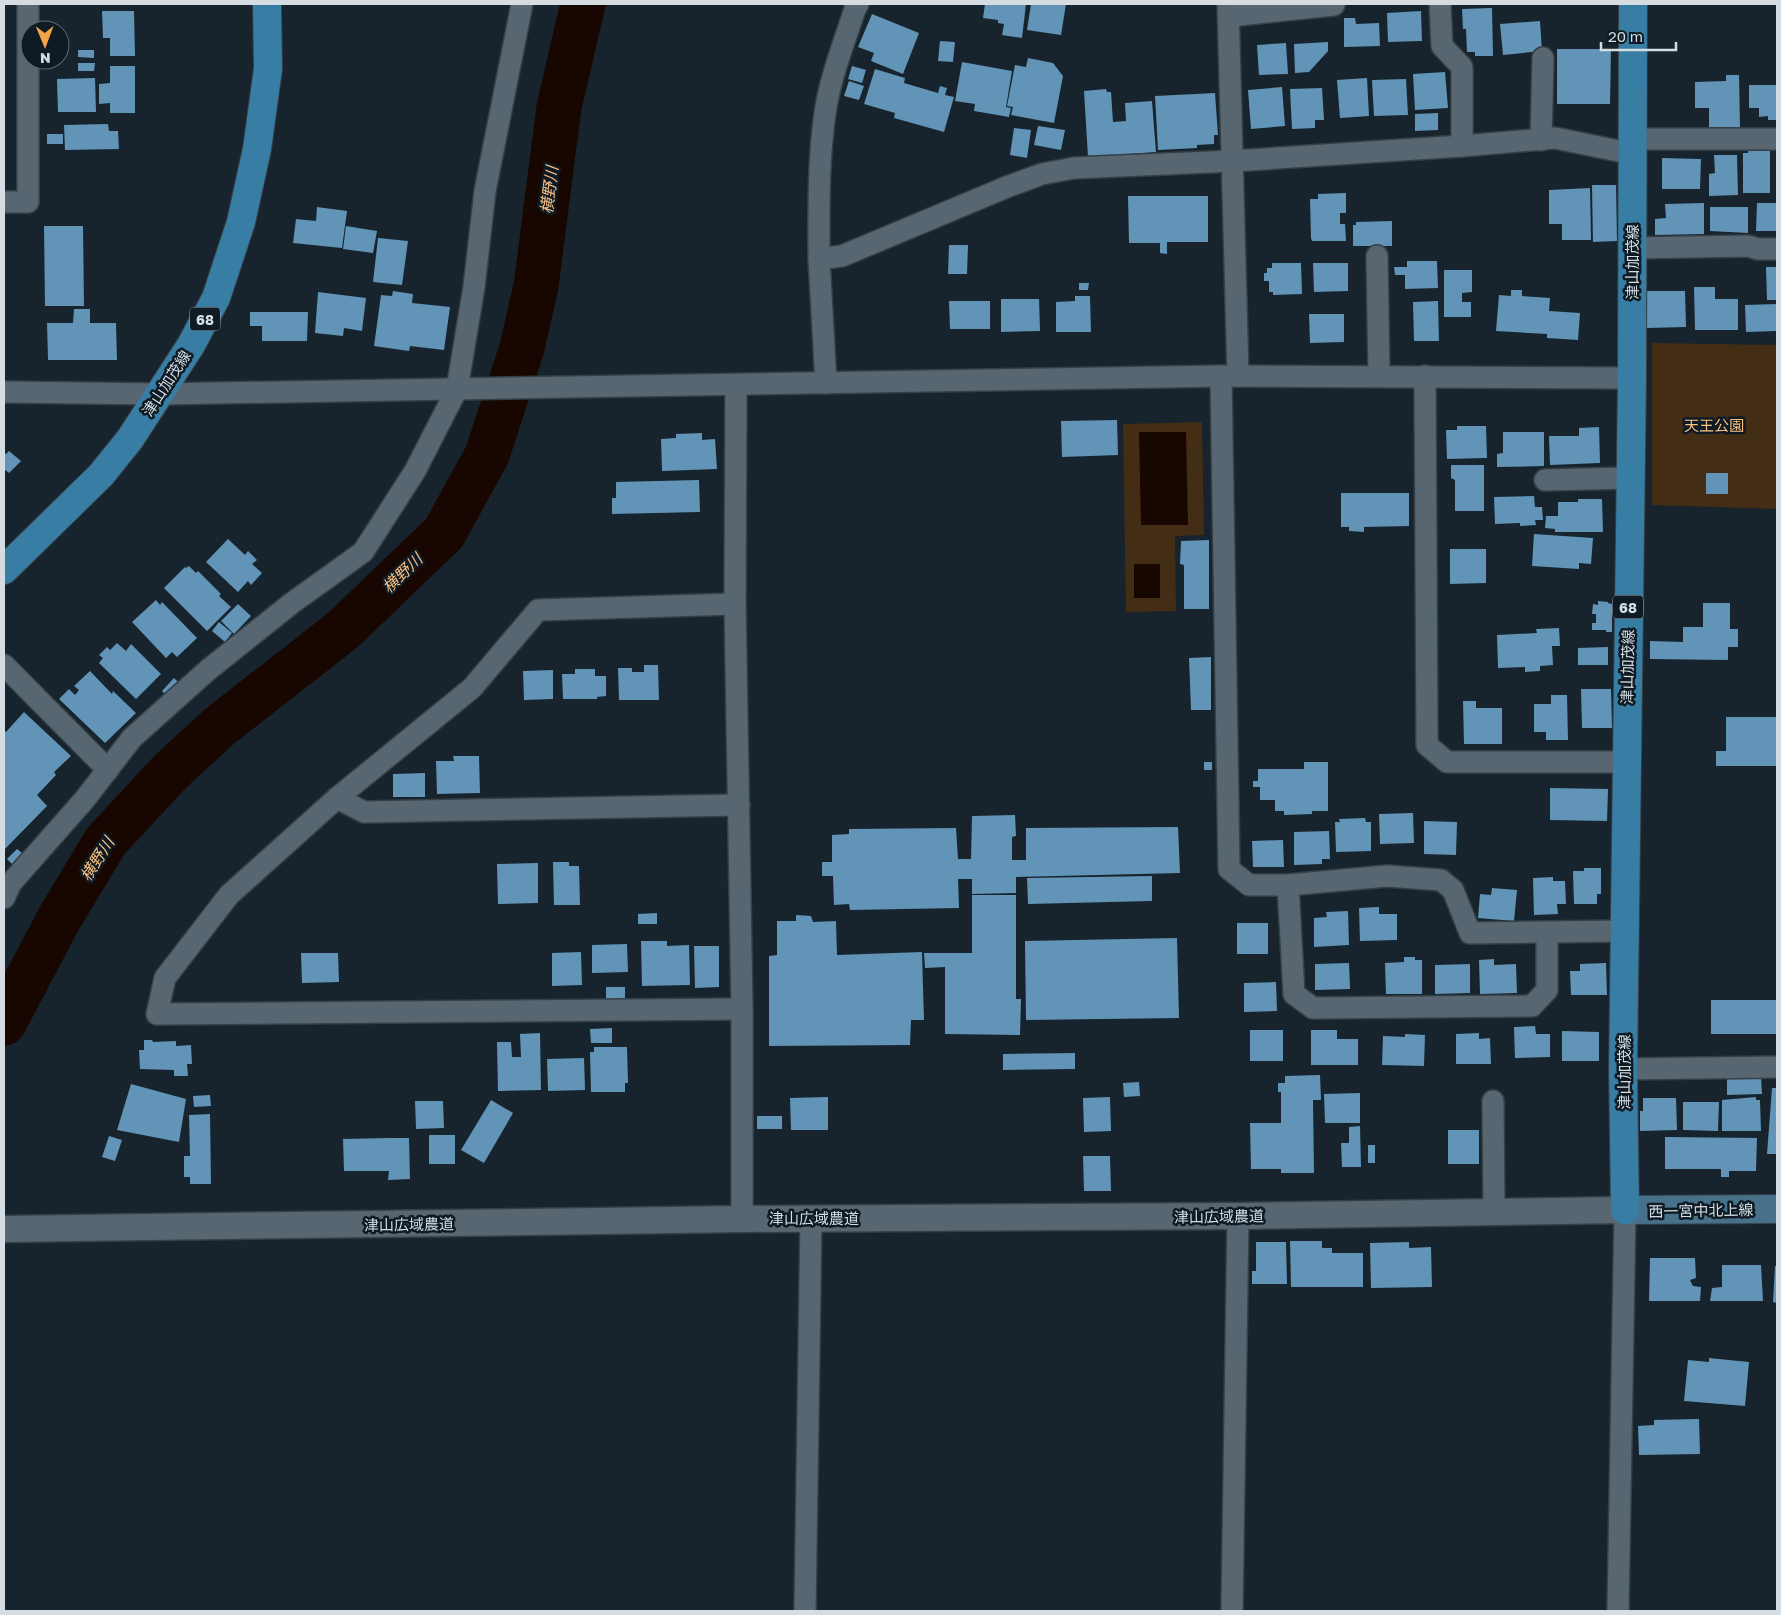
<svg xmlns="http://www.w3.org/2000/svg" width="1781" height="1615" font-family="'Golos Text','Noto Sans JP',sans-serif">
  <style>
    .green { fill: #432d14 }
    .water { fill: #180700 }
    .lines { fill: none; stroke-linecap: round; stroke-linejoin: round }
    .river { stroke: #180700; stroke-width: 45 }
    .building { fill: #6194b7 }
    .minor-casing { stroke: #353f46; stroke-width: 24 }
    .tertiary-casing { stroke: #353f46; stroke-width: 29 }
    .secondary-casing { stroke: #353f46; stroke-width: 30 }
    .primary-casing { stroke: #353f46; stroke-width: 30 }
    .minor { stroke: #576671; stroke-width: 21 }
    .tertiary { stroke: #576671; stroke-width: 26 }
    .secondary { stroke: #47718a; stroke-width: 28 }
    .primary { stroke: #387da4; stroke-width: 28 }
    .labels { text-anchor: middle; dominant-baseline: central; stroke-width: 5; stroke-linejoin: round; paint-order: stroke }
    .shield { fill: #0e1b24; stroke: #99a3aa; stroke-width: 1 }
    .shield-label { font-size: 14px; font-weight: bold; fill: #d5dde3 }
    .street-label { font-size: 15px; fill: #d5dde3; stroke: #0e1b24 }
    .park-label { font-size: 15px; fill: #fbbf80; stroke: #0e1b24 }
    .water-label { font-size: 16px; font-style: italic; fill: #fcc080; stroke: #0e1b24 }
  </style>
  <rect width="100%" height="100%" fill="#17242d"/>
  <g class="green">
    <path d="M1652,343L1777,345V509L1652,505Z"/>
    <path d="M1202,422L1204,535L1175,536L1176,611L1126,612L1123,424Z"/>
  </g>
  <g class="water">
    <path d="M1139,432H1186L1188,525H1141Z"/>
    <rect x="1134" y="564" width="26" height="34"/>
  </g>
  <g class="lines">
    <path class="river" d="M4,1023L60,917L106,841L171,771L220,726L343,630L444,533L487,455L522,348L536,286L559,107L583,4"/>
  </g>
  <g class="building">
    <path d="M985,4H1026L1022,38L1002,35L1004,24L998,23V20L983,18Z"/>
    <path d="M1031,4H1066L1061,35L1027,30Z"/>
    <path d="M1492,8L1493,56H1475V52H1467L1466,29H1463L1462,9Z"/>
    <path d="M102,11H134L135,56H110V38H103Z"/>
    <path d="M1421,11L1422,41L1388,42L1387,13Z"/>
    <path d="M872,14L919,33L903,74L871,61L874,53L858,47Z"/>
    <path d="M1344,18H1355L1356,24L1379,23L1380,46L1344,47Z"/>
    <path d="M1540,21L1542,51L1503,55L1500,24Z"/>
    <path d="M940,41L955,42L953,62L938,61Z"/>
    <path d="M1328,42V51L1309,72L1295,73L1294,44Z"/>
    <path d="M1286,43L1288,74L1259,75L1257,45Z"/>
    <path d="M1557,49H1611L1610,104H1557Z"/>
    <path d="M78,50H94V58L78,57Z"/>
    <path d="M1028,58L1053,63L1063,76L1054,123L1011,115L1013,107L1007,106L1015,65L1026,67Z"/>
    <path d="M962,62L1012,71L1006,107L1011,108L1009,117L974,111L975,104L955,101Z"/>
    <path d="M78,63H95L94,71H78Z"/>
    <path d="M110,66H135V113H110V103L99,104V84L110,83Z"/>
    <path d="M852,66L866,70L862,83L848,79Z"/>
    <path d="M875,69L905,78L904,83L938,93L940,86L947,88L945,95L954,97L944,132L894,118L895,113L864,104Z"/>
    <path d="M1445,72L1448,108L1415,110L1413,74Z"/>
    <path d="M1726,75H1739L1740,127L1709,128V108H1695V82L1726,81Z"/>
    <path d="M95,78L96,112H58L57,79Z"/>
    <path d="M1367,78L1369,116L1340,118L1337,80Z"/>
    <path d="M1406,79L1408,115L1374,116L1372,80Z"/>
    <path d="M849,81L864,86L859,100L844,96Z"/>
    <path d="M1749,85H1777V120H1768V116L1759,117V108H1749Z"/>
    <path d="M1282,87L1285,126L1251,129L1248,90Z"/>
    <path d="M1322,88L1324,120H1315V128L1292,129L1290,89Z"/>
    <path d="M1106,89L1107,92H1111L1113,122L1126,121L1125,103L1152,101L1156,152L1088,157L1084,91Z"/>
    <path d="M1215,93L1218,135H1214V144L1197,145V148L1158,150L1155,96Z"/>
    <path d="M1438,113V130L1415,131V114Z"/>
    <path d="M108,124L109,131H118L119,149L65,150L64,125Z"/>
    <path d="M1038,126L1065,130L1061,150L1034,145Z"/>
    <path d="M1014,128L1031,130L1027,158L1010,155Z"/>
    <rect x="47" y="134" width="16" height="10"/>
    <path d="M1748,150H1770V193H1743V153H1748Z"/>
    <path d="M1714,155H1737L1738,195L1709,196V174L1715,173Z"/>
    <path d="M1662,158L1701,159L1700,189H1662Z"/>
    <path d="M1592,185H1616L1617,241L1593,242Z"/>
    <path d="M1590,188L1591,240H1562V224H1549V190Z"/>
    <path d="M1346,193V213H1340V224H1345L1346,241H1312L1311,238L1310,199H1318V194Z"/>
    <path d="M1128,196H1208V242H1167V254L1160,253V243H1129Z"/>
    <path d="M1704,203V234L1655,235V219L1666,218L1665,204Z"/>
    <path d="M1757,203H1777V231H1756Z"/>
    <path d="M317,207L347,211L342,248L293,243L296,219L316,221Z"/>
    <path d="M1710,207H1748V233L1710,231Z"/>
    <path d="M1392,221V246H1353V225H1356V222Z"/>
    <path d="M44,226H83L84,306H45Z"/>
    <path d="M346,226L377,231L373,253L343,249Z"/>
    <path d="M378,238L408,241L402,285L373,282Z"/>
    <path d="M949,245H968L967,274H948Z"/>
    <path d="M1407,261H1437L1438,288L1405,289V275H1395L1394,267H1407Z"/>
    <path d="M1272,263H1301L1302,294L1273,295V292H1269V281H1264V273H1267V268H1272Z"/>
    <path d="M1313,263H1348V291L1314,292Z"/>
    <path d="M1766,267H1777V300H1767Z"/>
    <path d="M1444,270H1472V292L1462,293V302H1471V317H1444Z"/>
    <path d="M1079,283H1089L1088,290H1079Z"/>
    <path d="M1694,287H1715V299H1738V330H1695Z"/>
    <path d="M1511,290H1522V296L1550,298L1549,311L1580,313L1578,340L1547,338V334L1496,331L1499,295L1511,296Z"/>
    <path d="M393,291L413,294L412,303L450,307L444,350L410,346L409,351L374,346L381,295L392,296Z"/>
    <path d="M1647,291H1685L1686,327L1647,328Z"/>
    <path d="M318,292L366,298L362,331L344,328L343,336L315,333Z"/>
    <path d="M1075,296H1090L1091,332H1056V302L1075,301Z"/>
    <path d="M1001,299H1039L1040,331L1001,332Z"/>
    <path d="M949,301H990V329H950Z"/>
    <path d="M1438,301L1439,341H1414L1413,302Z"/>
    <path d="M1777,304V331L1746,332L1745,305Z"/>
    <path d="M74,309H90V323H116L117,360H48L47,323H73Z"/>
    <path d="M250,312H308L307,341H262V326H250Z"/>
    <path d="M1309,314H1344V342L1310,343Z"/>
    <path d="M1117,420L1118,455L1062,457L1061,421Z"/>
    <path d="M1457,426H1486L1487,458L1447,459L1446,430H1457Z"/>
    <path d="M1599,427L1600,463L1550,465L1549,436H1579V428Z"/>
    <path d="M1503,432H1544V466L1497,467V454L1503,453Z"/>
    <path d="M702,433V440L715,439L717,469L662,471L661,439L676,438V434Z"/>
    <path d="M9,451L21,461L9,473L4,469V452L6,454Z"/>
    <path d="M1451,465H1484V511H1455V480L1451,478Z"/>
    <rect x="1706" y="473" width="22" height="21"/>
    <path d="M699,480L700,512L612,514V498H616V482Z"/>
    <path d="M1341,493H1409V526L1364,527V532L1349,531V527H1341Z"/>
    <path d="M1534,496L1535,507H1542L1543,520H1535L1536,525L1520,526V523L1495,524L1494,497Z"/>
    <path d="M1578,499H1602L1603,532H1555V529L1545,528L1546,516H1558V502H1578Z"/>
    <path d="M1534,534L1593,538L1591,564L1579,563V569L1532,566Z"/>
    <path d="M228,539L245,555L248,551L257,560L252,564L262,573L251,585L248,581L238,592L206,562Z"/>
    <path d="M1209,540V609H1184V565L1180,564L1181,541Z"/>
    <path d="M1450,549H1486V583L1450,584Z"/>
    <path d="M189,566L196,573L198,571L221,594L219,596L231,607L207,631L164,588L185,567L186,568Z"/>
    <path d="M156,600L160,605L162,602L197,638L177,657L172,652L166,658L132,622Z"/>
    <path d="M1598,601L1608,602V603L1612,604V632H1606V630H1592V623H1596V614H1592L1593,604L1598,605Z"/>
    <path d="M1703,603H1730V629H1738V647H1728V660L1650,659V641L1683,642V627H1703Z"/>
    <path d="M238,604L251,616L234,634L221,621Z"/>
    <path d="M219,622L232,633L225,642L212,631Z"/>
    <path d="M1559,628L1560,646H1552L1553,665L1540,666V671L1525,672V667L1498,668L1497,635L1537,633L1536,629Z"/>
    <path d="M117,643L126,651L131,644L161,674L136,699L99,663L103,658L99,655L107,647L110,650Z"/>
    <path d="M1608,647V665H1578V648Z"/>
    <path d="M1211,657V710H1191L1189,658Z"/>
    <path d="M644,665H658L659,700H619L618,668H632V672H644Z"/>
    <path d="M575,669H595V676H606V696L597,697V699H563L562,674H575Z"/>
    <path d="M553,670V699L524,700L523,671Z"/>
    <path d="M90,671L112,694L113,691L136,713L105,743L59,699L69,689L75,695L79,690L74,686Z"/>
    <path d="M174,678L180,684L167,696L162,691Z"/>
    <path d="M1581,689H1611L1612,728H1582Z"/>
    <path d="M1551,695H1567L1568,740H1546V732H1534V704H1551Z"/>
    <path d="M1463,701H1476V708H1502V744H1464Z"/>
    <path d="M24,712L71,756L54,772L56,775L37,795L47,806L4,850V730L6,732Z"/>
    <path d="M1726,717H1777V766H1716V751H1726Z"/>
    <path d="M453,756H479L480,793L437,794L436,761H454Z"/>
    <rect x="1204" y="762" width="8" height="8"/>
    <path d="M1304,762H1328V811H1312V814L1284,815V811H1275V800H1260V787H1253V781H1258V769H1304Z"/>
    <path d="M425,773V797H393V774Z"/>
    <path d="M1550,788L1608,789L1607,821L1550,820Z"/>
    <path d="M1413,813L1414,843L1380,844L1379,814Z"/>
    <path d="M1015,815L1016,836L1012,837V860H1026V828L1178,827L1180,873L1016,877V893L972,894V879H958L959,908L850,910L849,904L834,905L833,876H822V862H832V835L849,834V829L956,828L958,859H971L972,816Z"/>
    <path d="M1365,818L1366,822H1371V851L1336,852L1335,822H1340L1339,819Z"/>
    <path d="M1424,821L1457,822L1456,855L1424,854Z"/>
    <path d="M1329,831L1330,859H1322V864L1294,865V832Z"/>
    <path d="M1283,840L1284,867H1253L1252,841Z"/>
    <path d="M17,849L22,853L12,864L7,859Z"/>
    <path d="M553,862H569V866H579L580,905H554Z"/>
    <path d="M538,863V903L498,904L497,864Z"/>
    <path d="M1584,868H1601V894H1597V904H1574L1573,871H1584Z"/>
    <path d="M1152,876V901L1028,904L1027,878Z"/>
    <path d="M1553,877V881H1565L1566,904H1557L1558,914L1534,915L1533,878Z"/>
    <path d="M1492,888L1517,890L1514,921L1478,918L1480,894L1491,895Z"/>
    <path d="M972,895H1016V999H1021L1020,1035L945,1034V967L925,968L924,953H972Z"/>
    <path d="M1379,907V914H1397V940L1360,941L1359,908Z"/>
    <path d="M1348,911L1349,945L1314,947V918L1327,917L1326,912Z"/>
    <path d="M657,913V924H638V914Z"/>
    <path d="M796,915L811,916L813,922L836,921L837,955L922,952L924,1020H911L910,1045L769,1046V956L777,955V921H796Z"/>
    <rect x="1237" y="923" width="31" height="31"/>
    <path d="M1177,938L1179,1018L1026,1020L1025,941Z"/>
    <path d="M641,941H667V946L689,945L690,985L642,986Z"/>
    <path d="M627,944L628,972L592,973V945Z"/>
    <path d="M694,946H719V987L695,988Z"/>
    <path d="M581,952L582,985L552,986V953Z"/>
    <path d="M301,953H338L339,982L302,983Z"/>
    <path d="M1404,957H1415V960H1422V994H1386L1385,963L1404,962Z"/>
    <path d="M1494,959V965L1516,964L1517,993L1480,994L1479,960Z"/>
    <path d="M1349,963L1350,989L1315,990V964Z"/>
    <path d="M1606,963L1607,995H1571L1570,971H1580V964Z"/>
    <path d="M1470,964V993L1435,994V965Z"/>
    <path d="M1276,982L1277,1011L1244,1012V983Z"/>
    <path d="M606,987H625V1000L606,1001Z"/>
    <rect x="1711" y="1000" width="66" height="34"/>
    <path d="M1535,1026L1536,1034H1550V1057L1515,1058L1514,1027Z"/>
    <path d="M612,1028V1043H591L590,1029Z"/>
    <rect x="1250" y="1030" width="33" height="31"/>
    <path d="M1311,1030H1337V1039H1358V1065H1311Z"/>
    <path d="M1562,1031L1599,1032V1061H1562Z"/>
    <path d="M540,1033L541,1090L498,1091L497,1042H511L512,1057H521L520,1034Z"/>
    <path d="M1479,1033V1039L1490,1038L1491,1064H1456V1034Z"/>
    <path d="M1405,1034L1425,1035L1424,1066L1382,1065L1383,1036L1405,1037Z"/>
    <path d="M144,1040H152L153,1042L176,1041V1046L191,1045L192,1064H187L188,1076H174V1070L140,1069L139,1050H144Z"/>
    <path d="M594,1047H627L628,1083H625V1092H591L590,1052H594Z"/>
    <path d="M1075,1053V1069L1003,1070V1054Z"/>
    <path d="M584,1058L585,1090L548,1091L547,1059Z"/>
    <path d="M1320,1075L1321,1100H1313L1314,1173H1281V1169H1251L1250,1123H1281V1092H1278V1083H1285V1076Z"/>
    <path d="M1761,1077L1762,1094L1727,1095V1078Z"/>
    <path d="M1139,1082L1140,1096L1124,1097L1123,1083Z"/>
    <path d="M131,1084L186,1099L179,1142L117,1130Z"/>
    <path d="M1772,1088H1777V1154H1767Z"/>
    <path d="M1360,1093V1123H1325L1324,1094Z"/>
    <path d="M210,1095L211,1106L194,1107L193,1096Z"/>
    <path d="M828,1097V1130H791L790,1098Z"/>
    <path d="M1110,1097L1111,1131L1084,1132L1083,1098Z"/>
    <path d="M1756,1097V1100H1760L1761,1131H1722V1100Z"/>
    <path d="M1643,1098H1676L1677,1130L1640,1131V1111H1643Z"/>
    <path d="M491,1100L513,1113L484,1163L461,1150Z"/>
    <path d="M415,1101H443L444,1128L416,1129Z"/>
    <path d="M1683,1102H1719L1718,1131L1683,1130Z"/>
    <path d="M210,1114L211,1184H190V1177H184V1156H190L189,1115Z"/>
    <rect x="757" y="1116" width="25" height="13"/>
    <path d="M1360,1126L1361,1167H1342L1341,1143H1349V1127Z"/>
    <rect x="1448" y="1130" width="31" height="34"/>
    <rect x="429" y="1135" width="26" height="29"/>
    <path d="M109,1136L122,1140L115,1161L102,1157Z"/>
    <path d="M1665,1137L1757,1138L1756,1171H1729V1177H1721V1169H1665Z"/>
    <path d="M388,1138H409L410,1179L388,1180L389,1171H344L343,1139Z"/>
    <rect x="1368" y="1145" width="7" height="18"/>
    <path d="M1083,1156H1110L1111,1191H1084Z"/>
    <path d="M1290,1241H1322V1248H1332V1253H1363V1287H1291Z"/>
    <path d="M1256,1242H1286L1287,1284H1252V1271H1256Z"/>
    <path d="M1409,1242V1248L1431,1247L1432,1287L1371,1288L1370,1243Z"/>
    <path d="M1650,1258H1695L1696,1278L1690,1280L1693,1286L1701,1287L1700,1301H1649Z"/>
    <path d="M1722,1265H1761L1763,1301H1710L1712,1288L1722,1287Z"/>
    <path d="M1775,1266H1777V1303L1773,1302Z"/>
    <path d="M1709,1358L1749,1362L1745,1406L1684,1401L1688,1360L1709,1362Z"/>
    <path d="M1699,1419L1700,1454L1639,1455L1638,1426L1654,1425V1420Z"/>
  </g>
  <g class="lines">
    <defs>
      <g id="minor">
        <path d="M1228,4L1238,376"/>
        <path d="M1440,4L1442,46L1462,67V146"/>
        <path d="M1230,16L1334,5"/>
        <path d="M1633,139H1777"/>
        <path d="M1541,140L1543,58"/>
        <path d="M4,202H28V4"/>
        <path d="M1631,248L1748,246L1758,249H1777"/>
        <path d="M1377,256L1379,375"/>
        <path d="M819,259C819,210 818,162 825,113C830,78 844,43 855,9L858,4"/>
        <path d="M1221,376L1229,869L1249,885H1288L1387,876L1441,880L1453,890L1470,933L1624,931"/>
        <path d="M1425,376L1427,745L1447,762H1626"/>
        <path d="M826,383L819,259L842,256L1009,186L1042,174L1074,168L1233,161L1462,146L1555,138L1633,154"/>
        <path d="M736,385L735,604L742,1009V1219"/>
        <path d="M4,392L159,394L1221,376L1632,378"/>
        <path d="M1545,480L1629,478"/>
        <path d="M735,604L538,610L472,688L337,798L229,895L165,978L157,1014L742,1009"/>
        <path d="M4,665L108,770"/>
        <path d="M337,798L364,812L739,805"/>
        <path d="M1288,885L1294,994L1313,1008L1532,1006L1547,990V932"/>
        <path d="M4,898L11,883L85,799L132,738L208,670L292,603L363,552L415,471L457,389L474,287L485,191L522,4"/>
        <path d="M1623,1069L1777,1067"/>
        <path d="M1493,1101L1494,1212"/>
        <path d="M805,1611L811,1218"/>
        <path d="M1232,1611L1238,1216"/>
        <path d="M1618,1611L1625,1210"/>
      </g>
      <path id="tertiary" d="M4,1229L742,1219L1238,1216L1625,1210"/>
      <path id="secondary" d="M1625,1210L1777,1209"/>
      <g id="primary">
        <path d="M4,570L101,475L130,439L191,345L216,298L241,222L257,149L268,69L267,4"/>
        <path d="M1625,1210L1623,1069L1632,378L1633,4"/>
      </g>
    </defs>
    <use href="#minor" class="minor-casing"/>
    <use href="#tertiary" class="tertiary-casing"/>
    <use href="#secondary" class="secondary-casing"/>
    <use href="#primary" class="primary-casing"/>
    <use href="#minor" class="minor"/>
    <use href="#tertiary" class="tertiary"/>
    <use href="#secondary" class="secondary"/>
    <use href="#primary" class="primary"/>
  </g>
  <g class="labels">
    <g class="shield">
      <rect x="190" y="307.5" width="30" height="23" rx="4"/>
      <rect x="1613" y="595.5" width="30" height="23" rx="4"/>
    </g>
    <g class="shield-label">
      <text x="205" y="319">68</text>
      <text x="1628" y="607">68</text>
    </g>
    <g class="street-label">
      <text transform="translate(1632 262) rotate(-90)">津山加茂線</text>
      <text transform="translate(166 383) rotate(-57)">津山加茂線</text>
      <text transform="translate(1627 667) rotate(-89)">津山加茂線</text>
      <text transform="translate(1624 1072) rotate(-90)">津山加茂線</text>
      <text transform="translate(1701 1210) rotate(-1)">西一宮中北上線</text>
      <text transform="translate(1219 1216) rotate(-1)">津山広域農道</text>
      <text x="814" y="1218">津山広域農道</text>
      <text transform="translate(409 1224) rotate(-1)">津山広域農道</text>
    </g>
    <g class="park-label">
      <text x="1714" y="425">天王公園</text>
    </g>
    <g class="water-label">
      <text transform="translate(549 190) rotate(-83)">横野川</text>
      <text transform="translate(402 573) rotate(-44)">横野川</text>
      <text transform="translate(97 859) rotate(-58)">横野川</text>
    </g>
  </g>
  <rect width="1781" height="1615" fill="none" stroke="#d5dde3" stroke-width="10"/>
  <g transform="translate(45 45) rotate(179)"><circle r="24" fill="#0e1b24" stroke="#5e6970"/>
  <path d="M0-4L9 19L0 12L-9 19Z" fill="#f4a444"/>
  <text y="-8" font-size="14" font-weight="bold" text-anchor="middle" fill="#d5dde3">N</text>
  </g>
  <path d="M1601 42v8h75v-8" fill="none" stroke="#d5dde3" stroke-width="2.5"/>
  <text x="1608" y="42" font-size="15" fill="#d5dde3" stroke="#0e1b24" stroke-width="4" paint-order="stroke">20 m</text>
</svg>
